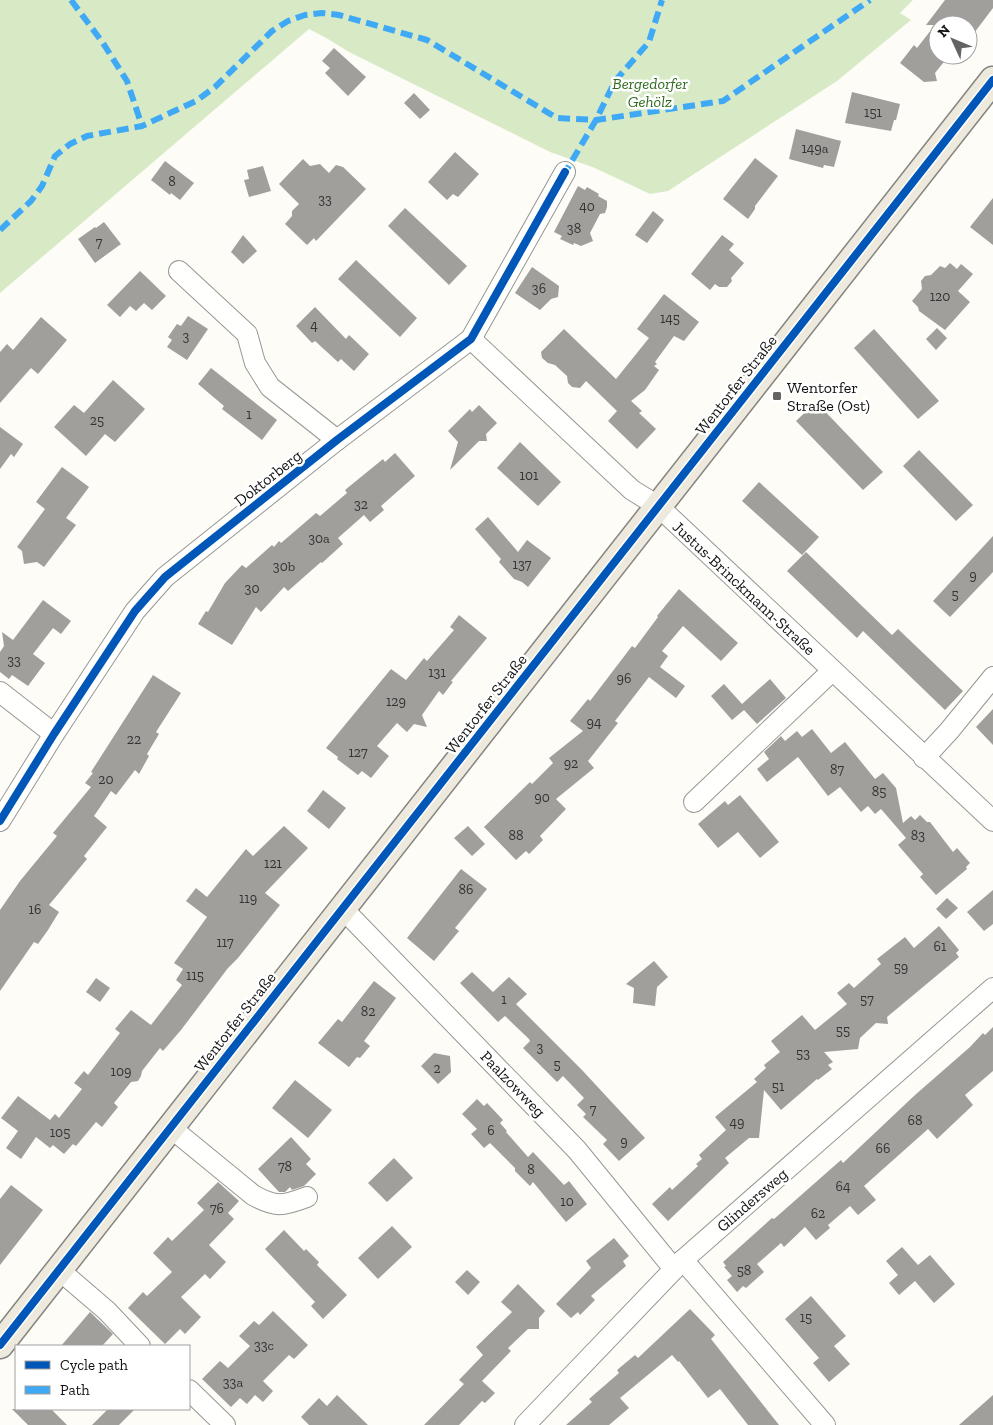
<svg xmlns="http://www.w3.org/2000/svg" width="993" height="1425" font-family="'Zilla Slab',serif">
  <style>
    .forest { fill: #d8eac5 }
    .building { fill: #a19f9c }
    .lines { fill: none; stroke-linecap: round; stroke-linejoin: round }
    .minor-casing { stroke: #979795; stroke-width: 22 }
    .major-casing { stroke: #858482; stroke-width: 29 }
    .minor { stroke: #fffffe; stroke-width: 20 }
    .major { stroke: #ede9dc; stroke-width: 26 }
    .quiet { stroke: #3fa9f5; stroke-width: 6; stroke-dasharray: 12 6; stroke-linecap: butt }
    .cycleway-casing { stroke: #fff; stroke-width: 11 }
    .cycleway { stroke: #0057b8; stroke-width: 8 }
    .poi-dot { fill: #646362; stroke: #fff; stroke-width: 2 }
    .labels { text-anchor: middle; dominant-baseline: central; stroke-width: 5; stroke-linejoin: round; paint-order: stroke }
    .number-label { font-size: 14px; fill: #353434 }
    .park-label { font-size: 16px; font-style: italic; fill: #2f6b1f; stroke: #fff }
    .street-label { font-size: 16px; fill: #111; stroke: #fff }
    .poi-label { font-size: 16px; fill: #111; stroke: #fff; text-anchor: start }
  </style>
  <rect width="100%" height="100%" fill="#fdfcf7"/>
  <path class="forest" d="M0,0H913L900,13L911,20L837,81L668,191L650,194L595,168L550,152L349,52L328,39L309,29L0,293Z"/>
  <g class="building">
    <path d="M945,0H993V8L968,41V25H938V55H942L947,58L935,73L937,81L924,82L900,63L914,45L917,48L935,25H926Z"/>
    <path d="M334,48L366,77L348,96L325,73L330,68L322,61Z"/>
    <path d="M852,92L900,104L896,120H894L891,131L845,123Z"/>
    <path d="M414,93L430,110L420,119L404,103Z"/>
    <path d="M796,129L841,141L834,167L824,165L823,168L789,159Z"/>
    <path d="M455,152L479,174L458,197L453,194L447,200L428,182Z"/>
    <path d="M755,158L778,176L755,206V209L748,219L723,199Z"/>
    <path d="M303,159L310,166L320,164L329,173L336,165L343,167L366,189L316,241L314,238L307,245L285,224L292,216V211L299,204L279,184Z"/>
    <path d="M165,161L194,183L180,200L171,193L170,195L151,180Z"/>
    <path d="M263,166L271,191L249,197L244,180L249,179L247,170Z"/>
    <path d="M578,186L585,190L587,187L599,194L598,196L607,201V207L605,213L600,214L590,233L593,241L581,246L574,243L573,245L560,239L562,236L554,232Z"/>
    <path d="M993,198V245L970,227Z"/>
    <path d="M405,208L467,266L449,285L388,226Z"/>
    <path d="M653,211L664,220L647,243L635,235Z"/>
    <path d="M104,222L121,244L95,263L78,239L95,227L96,228Z"/>
    <path d="M243,235L257,251L243,264L231,252Z"/>
    <path d="M722,235L734,244L729,250L744,263L731,278L732,281L727,287H719L715,284L710,290L691,274Z"/>
    <path d="M356,260L417,318L400,337L338,279Z"/>
    <path d="M950,263L957,269L961,264L973,274L958,291L970,302L945,330L919,311L918,307L912,301L922,289L921,281L925,276L931,275L940,266L945,268Z"/>
    <path d="M532,267L559,286L558,297L551,299L540,310L515,293Z"/>
    <path d="M140,271L166,296L152,310L144,303L136,311L130,306L120,317L107,305Z"/>
    <path d="M664,294L699,322L684,341L674,336L655,362L657,364L654,366L659,370L645,390L631,401L642,411L639,413L656,429L637,449L608,421L617,411L586,381L580,388L572,387L568,383L567,376L555,365L548,363L542,358L541,352L564,329L616,379L649,338L637,329Z"/>
    <path d="M315,307L346,339L349,335L369,354L354,371L341,359L338,362L315,341L312,343L296,326Z"/>
    <path d="M188,316L208,329L187,360L167,347L172,340L168,337L177,324L181,326Z"/>
    <path d="M41,317L67,340L38,374L31,368L0,403V352L7,344L13,350Z"/>
    <path d="M937,328L947,338L936,350L926,339Z"/>
    <path d="M874,329L939,401L918,419L854,348Z"/>
    <path d="M211,368L277,420L262,440L222,409L224,406L198,384Z"/>
    <path d="M113,380L145,409L115,442L105,434L86,456L54,427L74,405L84,413Z"/>
    <path d="M816,402L883,472L863,490L796,421Z"/>
    <path d="M479,405L497,423L486,434L487,441H479L450,470L458,442L448,431L470,409L472,412Z"/>
    <path d="M0,427L23,444L14,457L11,454L0,469Z"/>
    <path d="M520,442L561,482L538,506L497,468Z"/>
    <path d="M919,450L973,505L956,521L903,466Z"/>
    <path d="M395,453L415,476L381,506L384,510L370,522L364,515L338,538L343,544L322,563L321,562L288,591L284,587L261,612L256,607L232,645L198,624L206,611L208,612L225,583L242,565L246,568L272,545L274,547L279,541L281,543L316,513L320,516L347,493L345,490L383,459L385,462Z"/>
    <path d="M62,467L89,487L66,518L76,525L44,567L37,562L24,564L22,551L17,547L45,509L36,502Z"/>
    <path d="M759,482L819,537L802,555L742,501Z"/>
    <path d="M488,517L518,552L527,540L551,558L528,587L522,582L514,579L499,562L501,559L475,529Z"/>
    <path d="M993,536V572L950,617L933,601Z"/>
    <path d="M806,552L892,635L898,629L963,691L945,710L863,631L857,638L787,571Z"/>
    <path d="M679,589L738,643L721,661L683,626L662,651L668,656L660,667L685,686L676,698L649,677L615,721L618,723L588,761L594,768L556,799L566,809L540,836L543,840L529,854L526,851L516,860L484,827L530,782L532,784L553,763L549,758L583,731L570,721L588,699L590,701L632,646L635,648L658,617L657,616Z"/>
    <path d="M43,600L71,621L61,634L53,628L33,654L45,663L28,686L12,675L9,679L0,672V652L4,646L2,632L13,640Z"/>
    <path d="M459,615L487,638L451,681L453,682L443,695L439,691L422,715L427,727L414,724L407,732L397,723L377,746L389,756L371,778L362,771L358,775L337,759L338,757L326,748L391,669L406,680L424,658L427,661L454,630L450,627Z"/>
    <path d="M153,675L181,693L156,732L159,734L147,754L149,756L139,774L135,770L116,795L111,791L94,816L107,827L84,856L87,859L49,905L59,912L48,930L38,944L34,942L0,991V910L20,881L57,836L53,833L91,787L85,783L93,773L91,772Z"/>
    <path d="M770,679L786,698L757,724L744,710L732,720L711,696L724,684L742,704Z"/>
    <path d="M993,709V745L976,727Z"/>
    <path d="M812,729L831,753L845,742L875,779L883,773L896,788L903,823L911,816L915,820L920,815L927,822H930L953,852L957,848L970,863L966,867L967,869L936,895L920,877L923,874L898,845L906,838L881,809L875,814L868,806L861,812L840,787L828,796L798,757L767,782L757,769L769,759L764,752L781,736L785,741L797,731L802,737Z"/>
    <path d="M323,790L346,808L329,829L307,811Z"/>
    <path d="M740,795L779,842L760,858L738,832L718,848L698,824L725,801L728,805Z"/>
    <path d="M284,826L308,848L265,893L280,905L238,958L228,968L181,1030L163,1051L160,1048L142,1071L141,1076L138,1081L131,1082L114,1103L118,1107L102,1127L96,1122L76,1146L73,1144L64,1154L53,1145L50,1148L36,1137L21,1159L6,1148L18,1131L1,1118L18,1096L50,1120L55,1114L59,1118L82,1089L74,1083L84,1071L88,1075L120,1033L115,1029L131,1010L151,1025L182,985L176,980L183,969L174,963L207,917L186,901L196,888L207,897L246,849L253,856Z"/>
    <path d="M468,826L485,844L472,856L454,838Z"/>
    <path d="M461,869L487,889L455,928L459,931L434,961L407,938Z"/>
    <path d="M993,890V924L984,931L967,912Z"/>
    <path d="M947,898L958,908L946,919L936,909Z"/>
    <path d="M939,926L959,950L956,953L959,957L887,1017L888,1024L876,1023L860,1038L858,1049L824,1052L833,1062L828,1065L832,1069L818,1080L817,1079L781,1110L764,1090L759,1138H749L725,1158L729,1163L668,1221L652,1204L670,1187L672,1190L698,1166L696,1164L702,1159L699,1155L726,1130L715,1117L757,1082L754,1079L766,1068L764,1065L780,1052L771,1041L802,1015L815,1030L847,1004L837,993L849,983L854,988L881,964L877,959L905,937L914,948Z"/>
    <path d="M654,961L668,977L657,987L655,1006L633,1003L634,988L626,984Z"/>
    <path d="M472,972L493,992L509,977L527,994L516,1004L582,1070L645,1138L619,1161L603,1144L607,1140L583,1117L586,1114L577,1105L584,1098L563,1076L557,1082L523,1048L530,1041L529,1039L505,1016L498,1022L460,983Z"/>
    <path d="M96,978L110,988L100,1002L86,992Z"/>
    <path d="M374,981L396,998L364,1041L370,1046L360,1058L357,1057L349,1067L318,1043L338,1019L342,1022Z"/>
    <path d="M993,1027V1071L965,1095L973,1105L937,1139L928,1129L864,1186L876,1200L858,1215L850,1206L828,1225L830,1228L816,1240L805,1227L784,1247L781,1243L757,1264L764,1272L746,1288L743,1286L737,1292L727,1280L732,1276L724,1267L726,1266L723,1262L772,1218L774,1219L841,1160L843,1163L915,1095L970,1047L983,1033L985,1035Z"/>
    <path d="M434,1053L450,1056L451,1072L438,1084L421,1066Z"/>
    <path d="M295,1080L332,1110L308,1138L272,1108Z"/>
    <path d="M477,1099L484,1106L487,1103L503,1120L500,1123L507,1131L506,1132L528,1157L533,1152L564,1185L569,1181L587,1204L566,1222L533,1182L530,1186L515,1171V1168L490,1143L484,1148L471,1134L477,1129L462,1114Z"/>
    <path d="M291,1137L311,1159L306,1164L316,1174L304,1186L292,1190L290,1187L285,1192H279L258,1169Z"/>
    <path d="M394,1158L413,1178L387,1202L368,1183Z"/>
    <path d="M218,1182L239,1201L228,1213L234,1219L209,1245L226,1262L210,1279L205,1274L181,1297L201,1317L185,1334L180,1329L165,1344L128,1308L143,1292L147,1296L172,1272L153,1253L168,1237L172,1241L204,1210L197,1203Z"/>
    <path d="M11,1185L43,1210L0,1265V1199Z"/>
    <path d="M392,1226L412,1247L378,1279L358,1258Z"/>
    <path d="M284,1230L304,1251L306,1249L319,1262L317,1265L347,1295L323,1319L311,1306L315,1302L265,1249Z"/>
    <path d="M614,1238L629,1256L623,1261L626,1266L591,1296L595,1300L580,1315L578,1312L571,1318L556,1304L591,1268L586,1261Z"/>
    <path d="M902,1247L918,1265L930,1255L955,1284L934,1303L915,1281L899,1295L889,1283L898,1275L886,1261Z"/>
    <path d="M467,1270L480,1282L468,1295L455,1282Z"/>
    <path d="M518,1284L545,1311L539,1318V1329H528L508,1348L511,1351L482,1381L495,1393L485,1403L482,1401L459,1425H424L464,1384L459,1380L483,1355L476,1347L512,1312L501,1302Z"/>
    <path d="M811,1296L846,1336L834,1346L850,1364L829,1382L813,1363L819,1358L785,1319Z"/>
    <path d="M690,1309L715,1335L711,1339L779,1425H748L720,1389L708,1398L679,1361L678,1362L672,1355L620,1398L629,1408L609,1425H566L592,1402L589,1399L619,1373L617,1370L635,1355L638,1358Z"/>
    <path d="M273,1311L308,1345L294,1359L289,1355L263,1381L273,1391L263,1402L255,1395L247,1404L240,1398L231,1407L202,1379L220,1361L228,1368L250,1346L239,1336L254,1321L259,1325Z"/>
    <path d="M90,1312L113,1334L102,1346H61Z"/>
    <path d="M337,1395L368,1425H309L301,1417L319,1398L327,1406Z"/>
    <path d="M993,1395V1425H959Z"/>
    <path d="M12,1409H51L67,1425H28Z"/>
    <path d="M108,1409H135L119,1425H92Z"/>
  </g>
  <g class="lines">
    <defs>
      <g id="minor">
        <path d="M179,271L247,334L255,363L270,387L337,440"/>
        <path d="M471,339L632,490L658,506L993,821"/>
        <path d="M0,692L54,734"/>
        <path d="M924,758L949,731L993,677"/>
        <path d="M694,802L832,671"/>
        <path d="M0,821L54,734L135,611L165,577L337,440L471,339L565,172"/>
        <path d="M342,908L577,1150L674,1269"/>
        <path d="M170,1127L253,1195C276,1208 283,1206 307,1197"/>
        <path d="M683,1260L825,1425"/>
        <path d="M58,1269L107,1311L140,1346"/>
        <path d="M189,1390L225,1425"/>
        <path d="M525,1425L683,1260L993,988"/>
      </g>
      <path id="major" d="M0,1345L993,80"/>
    </defs>
    <use href="#minor" class="minor-casing"/>
    <use href="#major" class="major-casing"/>
    <use href="#minor" class="minor"/>
    <use href="#major" class="major"/>
    <g class="quiet">
      <path d="M71,0L103,43L127,81L142,126"/>
      <path d="M563,176L596,120L615,81L649,42L662,0"/>
      <path d="M0,230L31,201L42,186L55,156L70,144L87,136L142,126L196,101L215,87L272,31L288,21L305,15L322,13L339,15L427,40L557,118L596,120L723,101L870,0"/>
    </g>
    <defs>
      <g id="cycleway">
        <path d="M0,821L54,734L135,611L165,577L337,440L471,339L565,172"/>
        <path d="M0,1345L993,80"/>
      </g>
    </defs>
    <use href="#cycleway" class="cycleway-casing"/>
    <use href="#cycleway" class="cycleway"/>
  </g>
  <rect class="poi-dot" x="772" y="391" width="10" height="10" rx="2.5"/>
  <g class="labels">
    <g class="number-label">
      <text x="873" y="112">151</text>
      <text x="815" y="148">149a</text>
      <text x="172" y="181">8</text>
      <text x="325" y="199">33</text>
      <text x="587" y="206">40</text>
      <text x="574" y="228">38</text>
      <text x="99" y="242">7</text>
      <text x="539" y="288">36</text>
      <text x="940" y="296">120</text>
      <text x="670" y="318">145</text>
      <text x="314" y="325">4</text>
      <text x="186" y="336">3</text>
      <text x="249" y="414">1</text>
      <text x="97" y="420">25</text>
      <text x="529" y="475">101</text>
      <text x="361" y="504">32</text>
      <text x="319" y="538">30a</text>
      <text x="522" y="564">137</text>
      <text x="284" y="566">30b</text>
      <text x="973" y="575">9</text>
      <text x="252" y="588">30</text>
      <text x="955" y="594">5</text>
      <text x="14" y="660">33</text>
      <text x="437" y="672">131</text>
      <text x="624" y="678">96</text>
      <text x="396" y="701">129</text>
      <text x="594" y="722">94</text>
      <text x="134" y="739">22</text>
      <text x="358" y="752">127</text>
      <text x="571" y="763">92</text>
      <text x="837" y="769">87</text>
      <text x="106" y="779">20</text>
      <text x="879" y="791">85</text>
      <text x="542" y="797">90</text>
      <text x="516" y="835">88</text>
      <text x="918" y="835">83</text>
      <text x="273" y="863">121</text>
      <text x="466" y="889">86</text>
      <text x="248" y="898">119</text>
      <text x="35" y="909">16</text>
      <text x="225" y="942">117</text>
      <text x="940" y="946">61</text>
      <text x="901" y="967">59</text>
      <text x="195" y="975">115</text>
      <text x="504" y="999">1</text>
      <text x="867" y="999">57</text>
      <text x="368" y="1011">82</text>
      <text x="843" y="1030">55</text>
      <text x="540" y="1047">3</text>
      <text x="803" y="1053">53</text>
      <text x="557" y="1064">5</text>
      <text x="437" y="1068">2</text>
      <text x="121" y="1071">109</text>
      <text x="778" y="1086">51</text>
      <text x="593" y="1109">7</text>
      <text x="915" y="1120">68</text>
      <text x="737" y="1122">49</text>
      <text x="491" y="1130">6</text>
      <text x="60" y="1132">105</text>
      <text x="624" y="1141">9</text>
      <text x="883" y="1148">66</text>
      <text x="285" y="1166">78</text>
      <text x="531" y="1169">8</text>
      <text x="843" y="1186">64</text>
      <text x="567" y="1201">10</text>
      <text x="217" y="1208">76</text>
      <text x="818" y="1213">62</text>
      <text x="744" y="1270">58</text>
      <text x="806" y="1317">15</text>
      <text x="264" y="1345">33c</text>
      <text x="233" y="1382">33a</text>
    </g>
    <g class="park-label">
      <text x="650" y="83">Bergedorfer<tspan x="650" dy="18">Gehölz</tspan></text>
    </g>
    <g class="street-label">
      <text transform="translate(736 385) rotate(-52)">Wentorfer Straße</text>
      <text transform="translate(268 478) rotate(-38)">Doktorberg</text>
      <text transform="translate(744 588) rotate(43)">Justus-Brinckmann-Straße</text>
      <text transform="translate(486 704) rotate(-52)">Wentorfer Straße</text>
      <text transform="translate(235 1022) rotate(-52)">Wentorfer Straße</text>
      <text transform="translate(513 1084) rotate(46)">Paalzowweg</text>
      <text transform="translate(752 1200) rotate(-41)">Glindersweg</text>
    </g>
    <g class="poi-label">
      <text x="787" y="387">Wentorfer<tspan x="787" dy="18">Straße (Ost)</tspan></text>
    </g>
  </g>
  <rect x="15" y="1345" width="175" height="65" fill="#ffffff" stroke="#a0a0a0"/>
  <rect x="25" y="1361" width="25" height="8" fill="#0057b8" stroke="#a0a0a0"/>
  <text x="60" y="1370" font-size="15" fill="#111111">Cycle path</text>
  <rect x="25" y="1386" width="25" height="8" fill="#3fa9f5" stroke="#a0a0a0"/>
  <text x="60" y="1395" font-size="15" fill="#111111">Path</text>
  <g transform="translate(953 40) rotate(314)"><circle r="24" fill="#ffffff" stroke="#a0a0a0"/>
  <path d="M0-4L9 19L0 12L-9 19Z" fill="#646362"/>
  <text y="-8" font-size="14" font-weight="bold" text-anchor="middle" fill="#111111">N</text>
  </g>
</svg>
